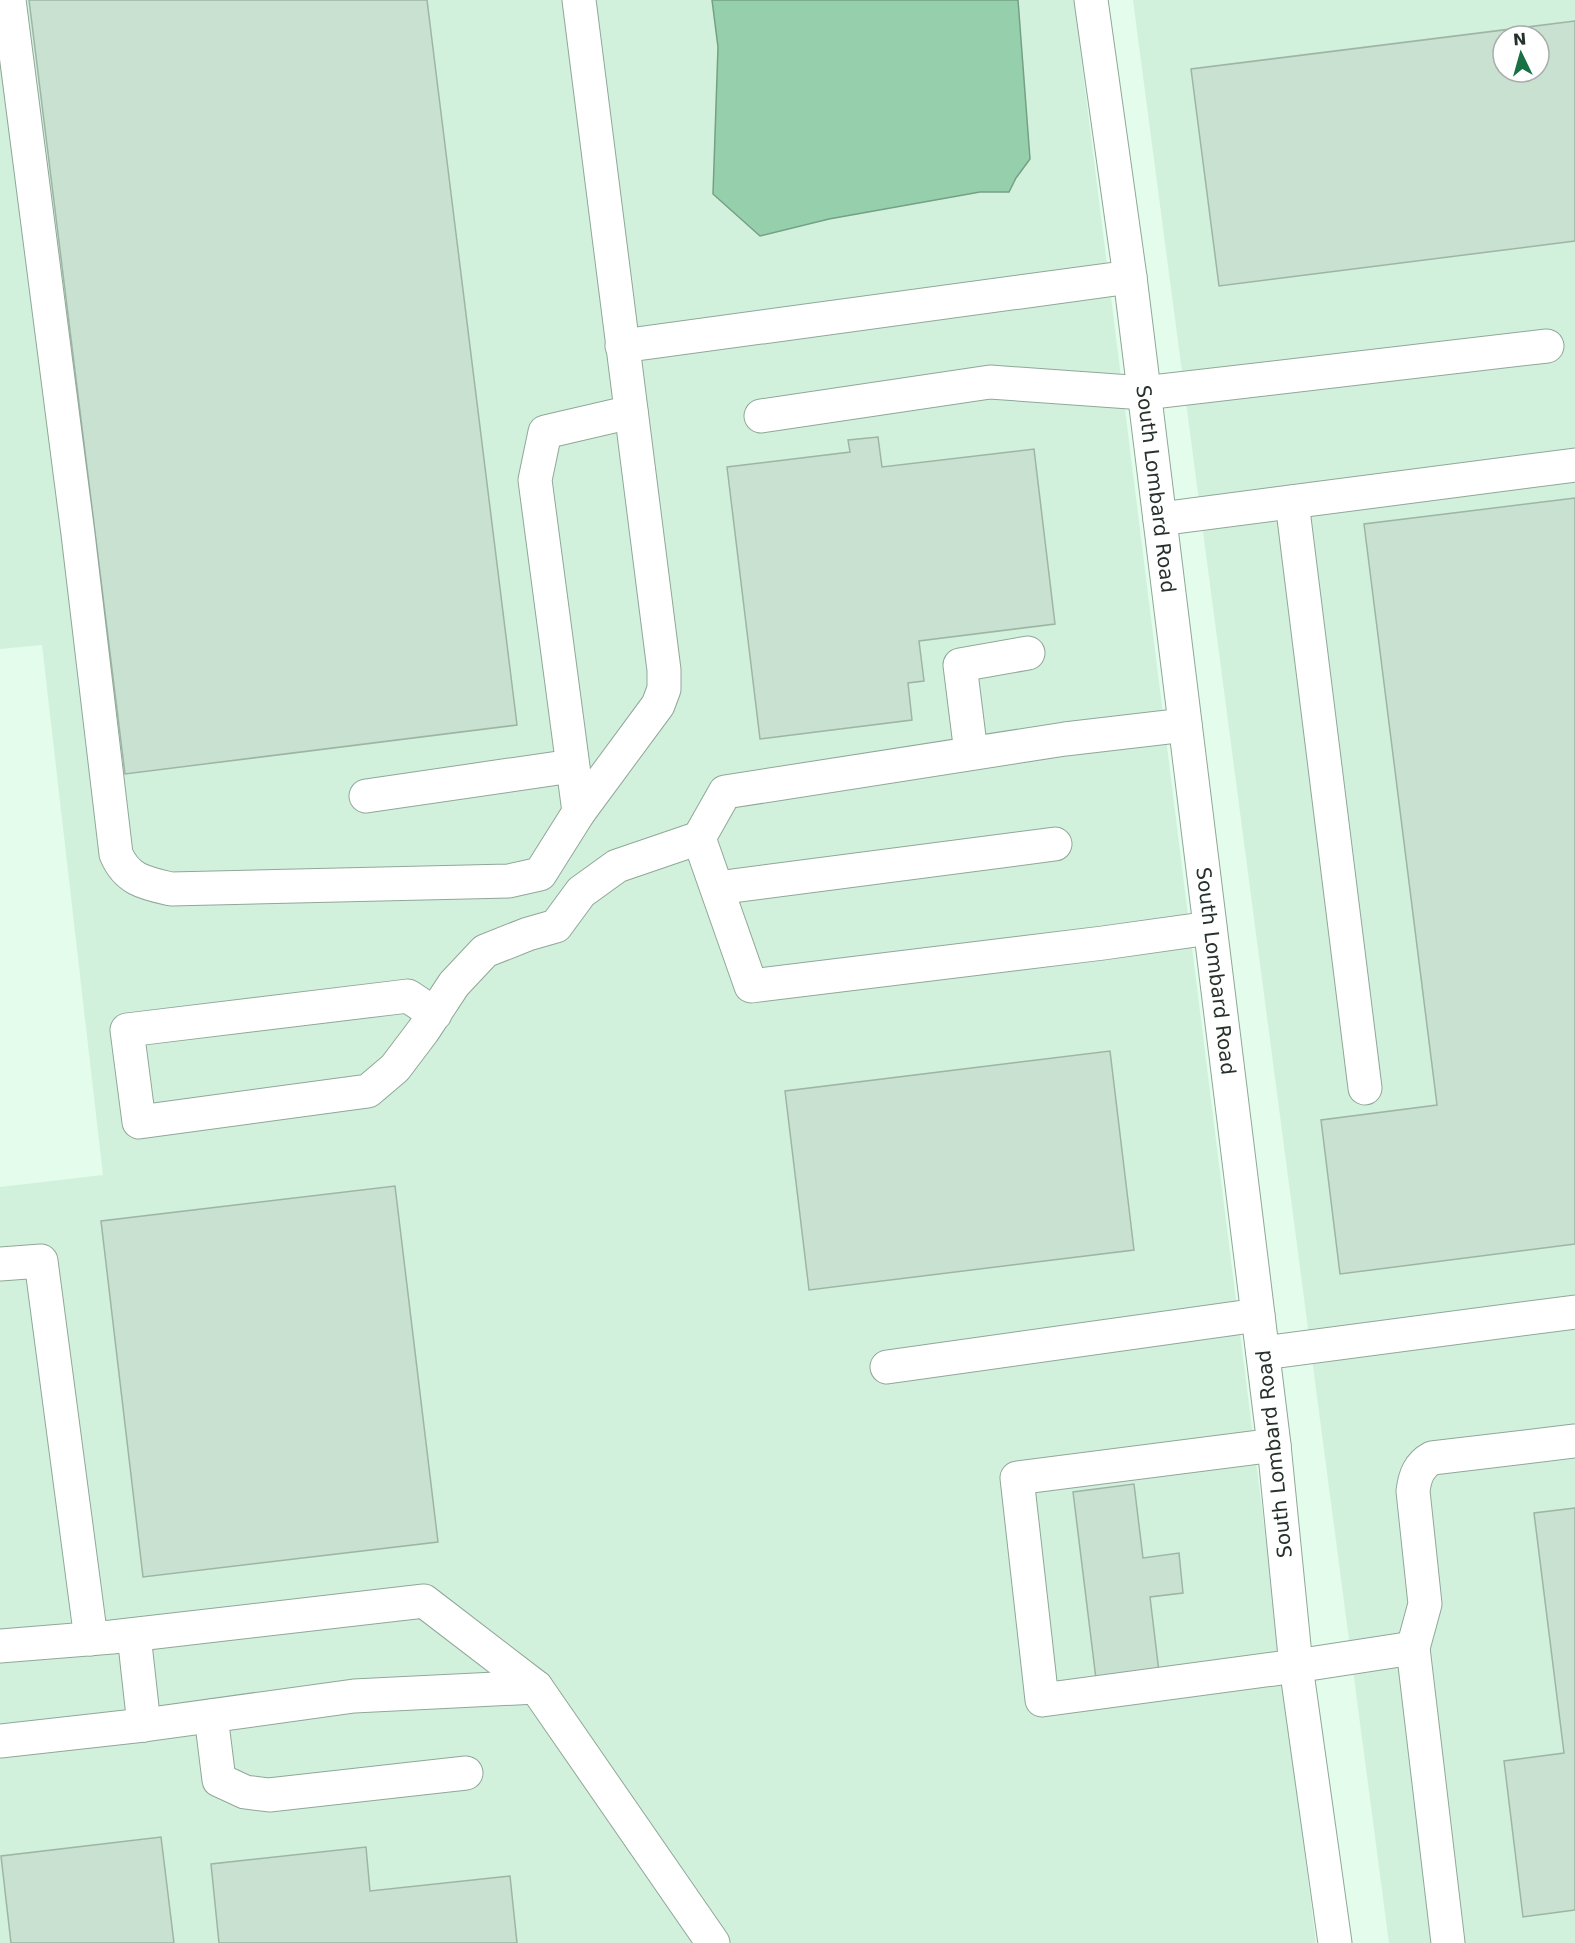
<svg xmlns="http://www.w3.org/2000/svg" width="1575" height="1943" font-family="'DejaVu Sans',sans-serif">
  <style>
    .built { fill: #d2f1dc; fill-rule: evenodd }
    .water { fill: #96cfab; stroke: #75a085; stroke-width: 1.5 }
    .building { fill: #c9e1d1; stroke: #9eb5a6; stroke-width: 1.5; fill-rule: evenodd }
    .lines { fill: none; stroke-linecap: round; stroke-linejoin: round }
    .minor-casing { stroke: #90a798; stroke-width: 35 }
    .minor { stroke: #fff; stroke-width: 33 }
    .labels { text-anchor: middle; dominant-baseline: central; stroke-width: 6; stroke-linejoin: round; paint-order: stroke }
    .street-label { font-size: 20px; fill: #27312b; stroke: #fff }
  </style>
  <rect width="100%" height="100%" fill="#e3fceb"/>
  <g class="built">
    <path d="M0,0H1074L1316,1943H0V1187L103,1175L42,645L0,649Z"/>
    <path d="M1133,0H1575V1943H1389ZM1503,36H1539V72H1503Z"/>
  </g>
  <path class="water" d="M712,0H1018L1030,159L1016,178L1009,192H980L829,219L760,236L713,194L718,47Z"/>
  <g class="building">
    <path d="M29,0H427L517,725L125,774Z"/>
    <path d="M1575,21V241L1219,286L1191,69ZM1503,36H1539V72H1503Z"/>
    <path d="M878,437L882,467L1034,449L1055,624L919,641L924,681L908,683L912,720L760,739L727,467L850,452L848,440Z"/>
    <path d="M1575,498V1244L1340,1274L1321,1120L1437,1105L1364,524Z"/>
    <path d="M1110,1051L1134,1250L809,1290L785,1091Z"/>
    <path d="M395,1186L438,1542L143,1577L101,1221Z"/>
    <path d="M1134,1484L1143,1558L1179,1553L1183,1593L1150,1597L1159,1672L1096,1679L1073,1492Z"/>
    <path d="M1575,1508V1910L1523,1917L1504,1761L1564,1753L1534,1513Z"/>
    <path d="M161,1837L174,1943H11L1,1856Z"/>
    <path d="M366,1847L370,1891L510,1876L517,1943H219L211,1864Z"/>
  </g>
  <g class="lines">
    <defs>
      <g id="minor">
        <path d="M9,0L78,534L116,854C127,880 145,883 171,889L509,881L540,874L579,812L658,705L664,689V670L579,0"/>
        <path d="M1091,0L1130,277L1274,1445L1296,1666L1335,1943"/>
        <path d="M622,346L1130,277"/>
        <path d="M761,416L990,382L1144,393L1547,346"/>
        <path d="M1292,502L1365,1088"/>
        <path d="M1160,519L1575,465"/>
        <path d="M1185,725L1065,739L725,792L699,838L751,986L1103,943L1210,928"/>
        <path d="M971,753L960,665L1028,653"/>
        <path d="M366,796L572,766"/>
        <path d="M579,812L535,480L545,432L631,412"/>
        <path d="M717,888L1055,844"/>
        <path d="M435,1014L408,996L127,1030L139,1122L368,1091L395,1068L423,1031L454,984L485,951L528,934L556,926L581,892L617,866L699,838"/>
        <path d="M0,1264L41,1261L91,1639"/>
        <path d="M1263,1353L1575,1312"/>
        <path d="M887,1367L1258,1315"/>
        <path d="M1274,1445L1017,1478L1042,1700L1296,1666L1413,1648"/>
        <path d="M134,1635L144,1725"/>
        <path d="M0,1646L112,1637L424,1601L536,1687L713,1943"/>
        <path d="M211,1716L219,1780L245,1792L269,1795L466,1773"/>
        <path d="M0,1741L144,1725L354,1696L536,1687"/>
        <path d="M1448,1943L1413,1648L1425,1604L1413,1491C1415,1476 1419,1465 1432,1458L1575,1441"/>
      </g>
    </defs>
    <use href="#minor" class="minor-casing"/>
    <use href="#minor" class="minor"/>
  </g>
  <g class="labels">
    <g class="street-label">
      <text transform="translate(1156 489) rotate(83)">South Lombard Road</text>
      <text transform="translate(1216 971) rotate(83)">South Lombard Road</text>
      <text transform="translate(1274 1454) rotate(-96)">South Lombard Road</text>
    </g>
  </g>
  <g transform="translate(1521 54) rotate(355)"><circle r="28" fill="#ffffff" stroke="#a9adaa" stroke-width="1.5"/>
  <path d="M0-4.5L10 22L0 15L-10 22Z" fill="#177144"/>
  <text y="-9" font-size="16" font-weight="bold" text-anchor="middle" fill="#27312b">N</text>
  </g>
</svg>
